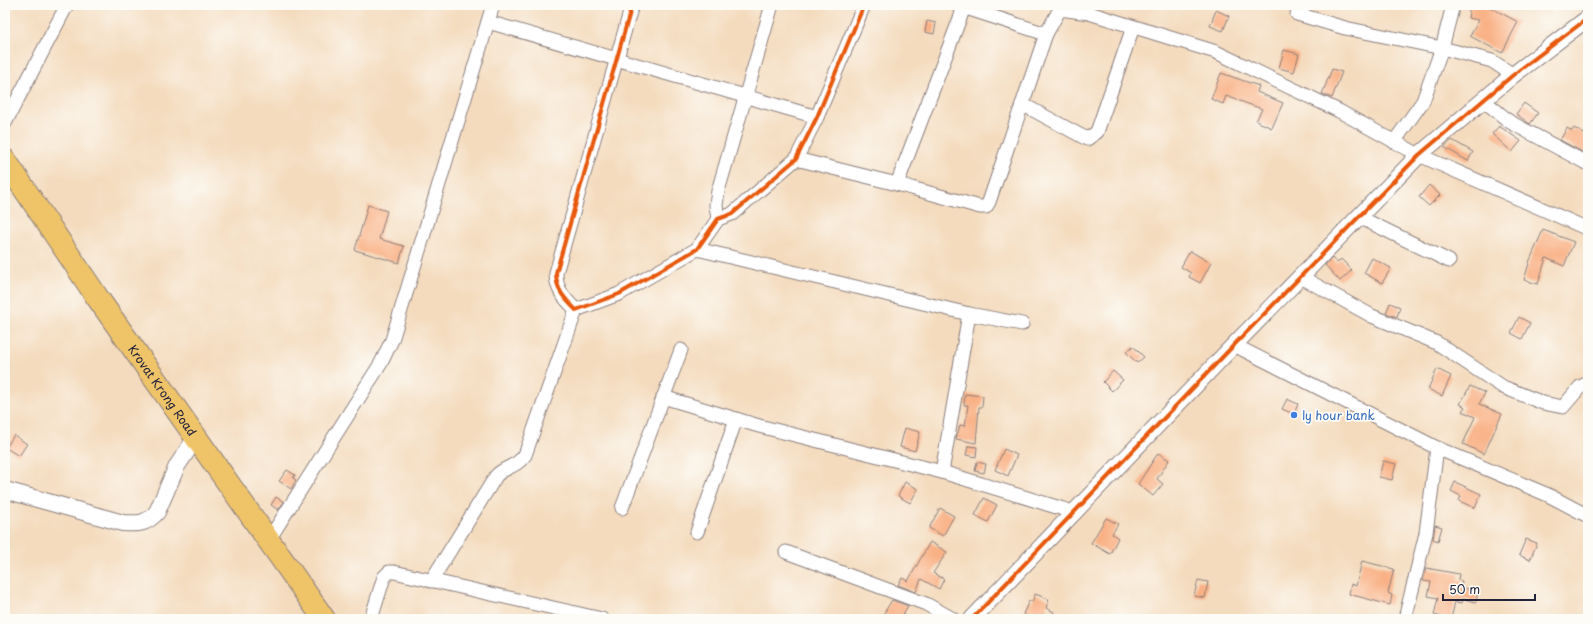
<svg xmlns="http://www.w3.org/2000/svg" width="1593" height="624" font-family="'Playpen Sans',sans-serif">
  <style>
    .building { fill: #f9b084 }
    .lines { fill: none; stroke-linecap: round; stroke-linejoin: round }
    .minor-casing { stroke: #8b7e7c; stroke-width: 15 }
    .tertiary-casing { stroke: #8b7e7c; stroke-width: 18 }
    .trunk-casing { stroke: #8b7e7c; stroke-width: 24 }
    .minor { stroke: #fff; stroke-width: 13 }
    .tertiary { stroke: #fff; stroke-width: 16 }
    .trunk { stroke: #efc469; stroke-width: 22 }
    .cycleway-casing { stroke: #fdfcf7; stroke-width: 6 }
    .cycleway { stroke: #e8590c; stroke-width: 4 }
    .shop-dot { fill: #3f7fe0; stroke: #fdfcf7; stroke-width: 1.5 }
    .labels { text-anchor: middle; dominant-baseline: central; stroke-width: 3.5; stroke-linejoin: round; paint-order: stroke }
    .street-label { font-size: 12px; fill: #22223b; stroke: #fdfcf7 }
    .shop-label { font-size: 12px; fill: #366cbe; stroke: #fdfcf7; text-anchor: start }
  </style>
  <rect width="100%" height="100%" fill="#fdfcf7"/>
  <filter id="ink" filterUnits="userSpaceOnUse"><feTurbulence type="fractalNoise" baseFrequency=".025" numOctaves="2"/><feDisplacementMap in="SourceGraphic" scale="8" xChannelSelector="R" yChannelSelector="G"/><feConvolveMatrix kernelMatrix="1 2 1 2 8 2 1 2 1" color-interpolation-filters="sRGB"/></filter>
  <filter id="wash" filterUnits="userSpaceOnUse"><feTurbulence type="fractalNoise" baseFrequency=".012" numOctaves="4" result="noise"/><feDisplacementMap in="SourceGraphic" scale="16" xChannelSelector="R" yChannelSelector="G"/><feGaussianBlur stdDeviation="0.9" result="paint"/><feColorMatrix in="noise" values="0 0 0 0 0 0 0 0 0 0 0 0 0 0 0 0 0 1.4 0 .05"/><feComposite in="paint" operator="in"/></filter>
  <g filter="url(#wash)">
    <rect width="100%" height="100%" fill="#f4dbbe"/>
    <g id="blocks">
      <g class="building">
        <path d="M1470,5H1486L1518,22L1502,53L1470,36L1479,20L1468,18Z"/>
        <path d="M1216,10L1229,16L1223,31L1210,26Z"/>
        <path d="M927,21L936,23L934,34L925,32Z"/>
        <path d="M1284,50L1299,54L1294,72L1279,68Z"/>
        <path d="M1332,69L1342,72L1332,98L1322,94Z"/>
        <path d="M1221,73L1259,86L1257,92L1283,103L1272,128L1256,121L1262,109L1226,96L1223,104L1211,99Z"/>
        <path d="M1524,103L1538,113L1530,124L1516,114Z"/>
        <path d="M1499,126L1521,141L1512,152L1492,134Z"/>
        <path d="M1567,128L1572,131L1574,128L1588,136V155L1560,140Z"/>
        <path d="M1452,140L1473,152L1468,161L1444,147Z"/>
        <path d="M1429,185L1440,195L1429,206L1419,197Z"/>
        <path d="M368,205L387,211L379,239L404,246L399,263L355,250Z"/>
        <path d="M1543,230L1574,242L1564,266L1546,258L1538,284L1524,280L1530,260Z"/>
        <path d="M1190,251L1211,263L1200,283L1189,277L1191,273L1181,267Z"/>
        <path d="M1332,258L1337,263L1341,259L1352,270L1340,281L1325,265Z"/>
        <path d="M1372,258L1391,268L1382,283L1364,273Z"/>
        <path d="M1390,303L1400,307L1397,317L1386,313Z"/>
        <path d="M1519,317L1530,323L1522,339L1511,333Z"/>
        <path d="M1133,346L1144,357L1137,363L1126,352Z"/>
        <path d="M1437,369L1451,376L1442,396L1428,389Z"/>
        <path d="M1113,371L1123,380L1112,391L1103,382Z"/>
        <path d="M1470,386L1485,393L1479,404L1502,414L1484,454L1463,444L1475,417L1462,411L1465,407L1460,404Z"/>
        <path d="M965,394L983,396L982,407H979L976,443L956,439L960,425L965,426L968,405H964Z"/>
        <path d="M1287,399L1298,404L1294,414L1282,409Z"/>
        <path d="M905,428L920,432L915,451L900,447Z"/>
        <path d="M14,435L27,444L19,456L6,448Z"/>
        <path d="M968,446L977,447L976,457L966,455Z"/>
        <path d="M1004,449L1017,455L1008,476L995,470Z"/>
        <path d="M1158,453L1169,460L1157,479L1163,484L1153,496L1138,484Z"/>
        <path d="M1383,461L1396,464L1392,480L1379,477Z"/>
        <path d="M977,462L986,464L984,473L975,471Z"/>
        <path d="M287,470L295,475L293,478L296,480L291,489L279,481Z"/>
        <path d="M905,482L918,489L910,503L898,496Z"/>
        <path d="M1455,482L1481,494L1475,508L1459,501L1461,496L1451,491Z"/>
        <path d="M276,497L284,502L278,510L271,505Z"/>
        <path d="M984,498L997,505L988,522L975,515Z"/>
        <path d="M940,508L954,516L943,536L929,528Z"/>
        <path d="M1106,518L1118,524L1112,534L1118,538L1110,554L1091,543Z"/>
        <path d="M1435,525L1442,527L1438,541L1433,539Z"/>
        <path d="M1526,539L1537,543L1530,560L1519,555Z"/>
        <path d="M930,542L947,552L933,573L944,579L939,589L921,579L916,592L898,585L902,578L908,581Z"/>
        <path d="M1362,561L1394,569L1388,593L1392,595L1390,605L1349,594L1351,584L1356,586Z"/>
        <path d="M1426,568L1459,574L1458,580L1462,581L1461,587L1478,592L1476,602L1463,599L1462,603L1455,602L1451,619L1434,615L1438,598L1428,596L1431,582L1423,581Z"/>
        <path d="M1198,580L1208,582L1205,598L1194,596Z"/>
        <path d="M1035,594L1049,599L1046,608L1054,612L1050,619H1033L1023,614L1029,601L1032,602Z"/>
        <path d="M892,600L908,606L900,619H893L884,613Z"/>
      </g>
    </g>
  </g>
  <g filter="url(#ink)">
    <use href="#blocks" fill-opacity="0" stroke="#8b7e7c" stroke-width="1"/>
    <g class="lines">
      <defs>
        <g id="minor">
          <path d="M632,5L556,273C556,290 564,298 576,310L619,294L697,249L718,219L732,214L796,159L817,117L864,5"/>
          <path d="M957,5L1046,34L1060,9L1089,13L1216,52L1339,111L1419,155L1588,229"/>
          <path d="M1297,14L1345,28L1442,48L1492,61L1513,75"/>
          <path d="M488,22L817,117"/>
          <path d="M1483,100L1510,122L1588,164"/>
          <path d="M1022,104L1087,139L1097,132L1133,27"/>
          <path d="M5,123L67,5"/>
          <path d="M1394,142L1423,101L1442,48L1453,5"/>
          <path d="M796,159L897,184L980,207H986L989,202L1046,34"/>
          <path d="M897,184L965,5"/>
          <path d="M1359,217L1449,261"/>
          <path d="M718,219L716,205L718,191L772,5"/>
          <path d="M697,249L969,314L1022,324"/>
          <path d="M1301,277L1372,316L1437,343L1503,387L1543,403L1563,407L1580,387L1588,383"/>
          <path d="M1234,345L1437,448L1548,495L1588,516"/>
          <path d="M663,397L759,426L942,472L1073,512"/>
          <path d="M942,472L969,314"/>
          <path d="M622,508L681,350"/>
          <path d="M697,532L736,419"/>
          <path d="M268,541L381,363L392,340L493,5"/>
          <path d="M786,552L926,604L953,619"/>
          <path d="M431,581L496,476C505,466 516,468 525,455L576,310"/>
          <path d="M371,619L384,577L389,572H394L602,619"/>
          <path d="M1405,619L1426,533L1437,448"/>
        </g>
        <g id="tertiary">
          <path d="M5,490L123,523C140,524 146,524 157,512L177,466L197,436"/>
          <path d="M972,619L1234,345L1419,155L1513,75L1588,18"/>
        </g>
        <g id="trunk">
          <path id="s1" d="M5,160L97,297L324,619"/>
        </g>
      </defs>
      <use href="#minor" class="minor-casing"/>
      <use href="#tertiary" class="tertiary-casing"/>
      <use href="#trunk" class="trunk-casing"/>
      <use href="#minor" class="minor"/>
      <use href="#tertiary" class="tertiary"/>
      <use href="#trunk" class="trunk"/>
      <defs>
        <g id="cycleway">
          <path d="M632,5L556,273C556,290 564,298 576,310L619,294L697,249L718,219L732,214L796,159L817,117L864,5"/>
          <path d="M972,619L1234,345L1419,155L1513,75L1588,18"/>
        </g>
      </defs>
      <use href="#cycleway" class="cycleway-casing"/>
      <use href="#cycleway" class="cycleway"/>
    </g>
  </g>
  <circle class="shop-dot" cx="1294" cy="415" r="4"/>
  <g class="labels">
    <g class="street-label">
      <text stroke="none"><textPath href="#s1" startOffset="279">Krovat Krong Road</textPath></text>
    </g>
    <g class="shop-label">
      <text x="1302" y="415">ly hour bank</text>
    </g>
  </g>
  <rect width="1593" height="624" fill="none" stroke="#fdfcf7" stroke-width="20"/>
  <path d="M1443 594v6h92v-6" fill="none" stroke="#22223b" stroke-width="2"/>
  <text x="1449" y="594" font-size="12" fill="#22223b" stroke="#fdfcf7" stroke-width="3" paint-order="stroke">50 m</text>
</svg>
